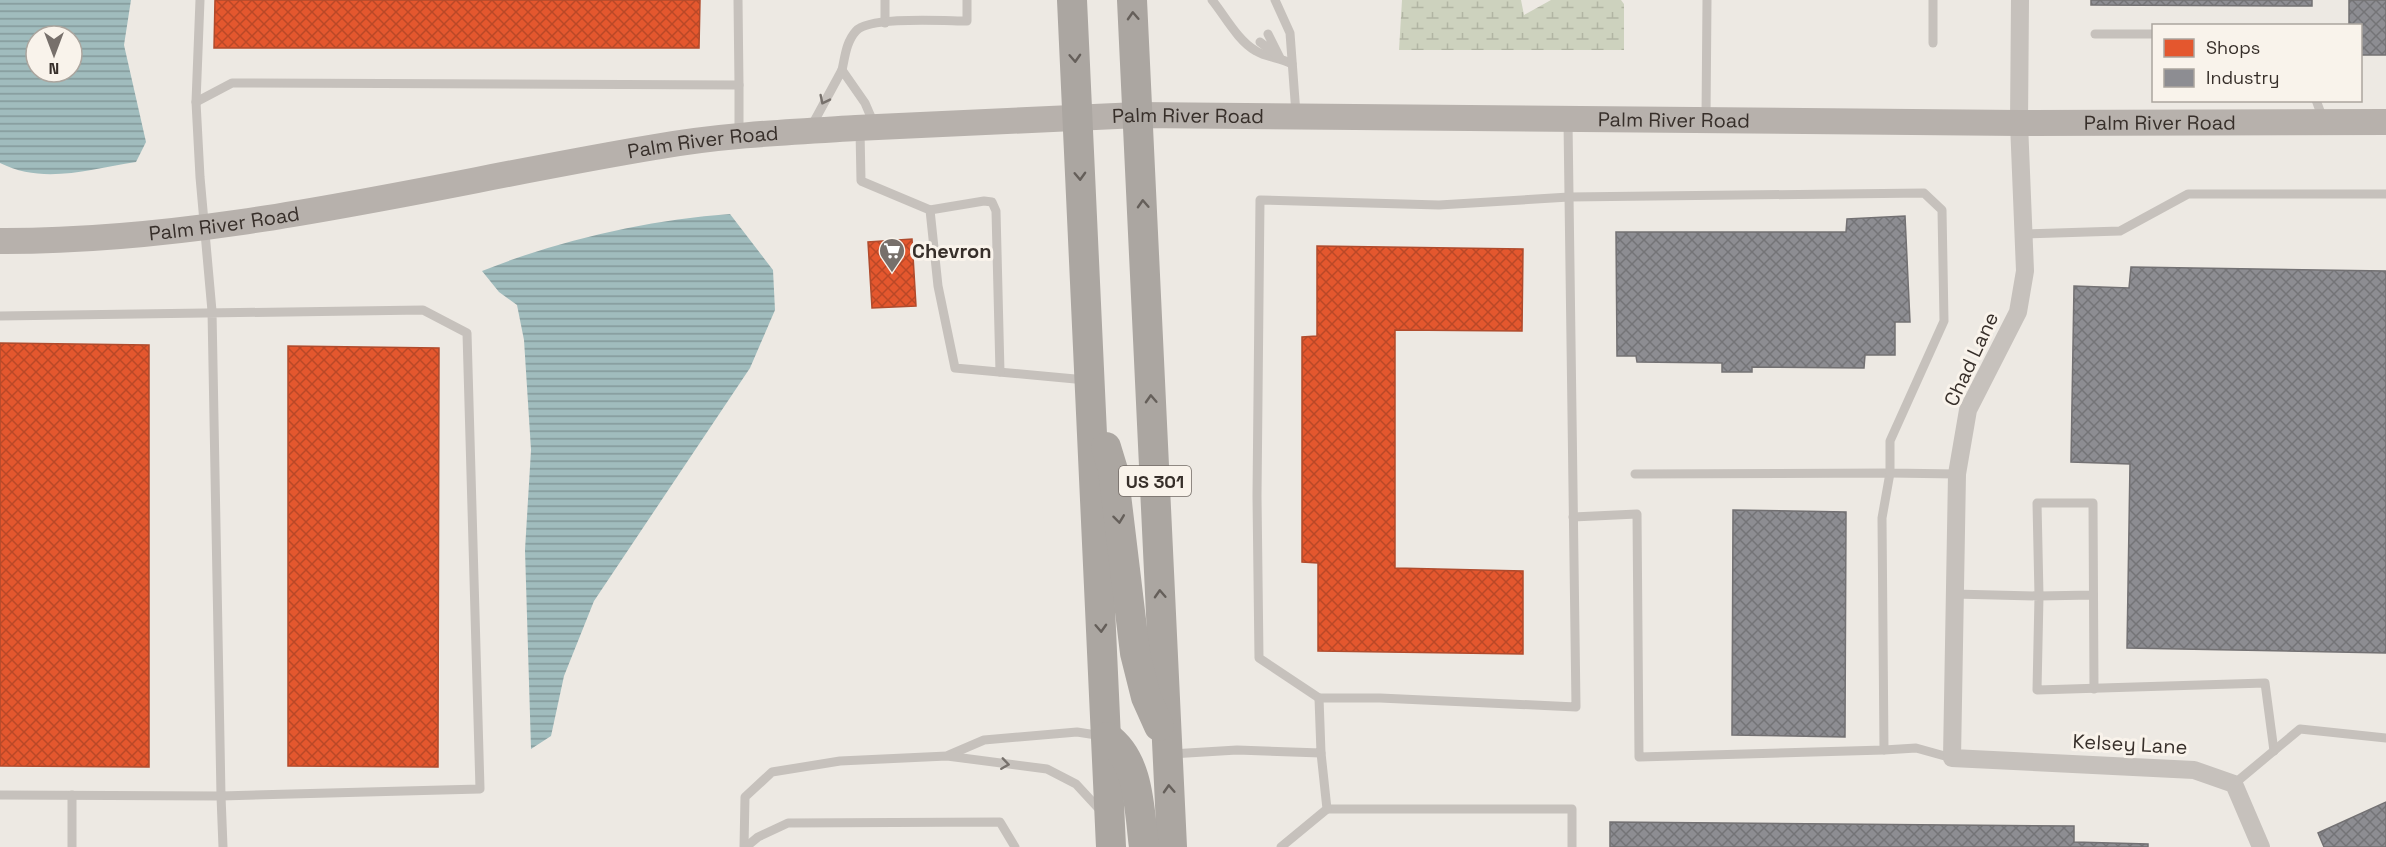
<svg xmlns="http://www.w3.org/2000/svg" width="2386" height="847" font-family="'Space Grotesk',sans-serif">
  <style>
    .wetland { fill: url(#wetland-marsh) }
    .water { fill: url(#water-rules); fill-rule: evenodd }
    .shops { fill: url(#shops-cross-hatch); stroke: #b04b2d; stroke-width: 1.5 }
    .industry { fill: url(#industry-cross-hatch); stroke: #737173; stroke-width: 1.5 }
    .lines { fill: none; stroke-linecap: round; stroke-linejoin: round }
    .lane { stroke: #c6c1bc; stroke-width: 9 }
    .street { stroke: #c6c1bc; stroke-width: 18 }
    .secondary { stroke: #b7b1ac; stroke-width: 26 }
    .primary { stroke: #aba6a1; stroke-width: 30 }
    .oneway { stroke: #655f5a }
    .oneway2 { stroke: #77716c }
    .labels { text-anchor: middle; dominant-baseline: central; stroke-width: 6; stroke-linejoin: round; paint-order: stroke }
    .shield { fill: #f9f3eb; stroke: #716a64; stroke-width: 1.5 }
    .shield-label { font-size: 18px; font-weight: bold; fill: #372f2a }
    .street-label { font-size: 20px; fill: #372f2a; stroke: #f9f3eb }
    .poi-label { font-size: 20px; font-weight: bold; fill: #372f2a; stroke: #f9f3eb; text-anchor: start }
  </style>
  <defs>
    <pattern id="wetland-marsh" width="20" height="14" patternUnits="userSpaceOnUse" patternTransform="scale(1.5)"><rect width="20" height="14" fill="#cdd2be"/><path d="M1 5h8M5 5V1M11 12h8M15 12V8" fill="none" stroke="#b1b5a3"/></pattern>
    <pattern id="water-rules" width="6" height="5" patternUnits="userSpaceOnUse" patternTransform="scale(1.5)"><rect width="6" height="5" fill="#a0bcbd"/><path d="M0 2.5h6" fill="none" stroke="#83999a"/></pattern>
    <pattern id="shops-cross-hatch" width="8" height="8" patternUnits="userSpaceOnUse" patternTransform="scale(1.5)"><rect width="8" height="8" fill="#e4572e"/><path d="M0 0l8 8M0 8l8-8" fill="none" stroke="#ba4827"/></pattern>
    <pattern id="industry-cross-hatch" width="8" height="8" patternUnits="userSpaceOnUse" patternTransform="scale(1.5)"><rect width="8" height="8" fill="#8d8d92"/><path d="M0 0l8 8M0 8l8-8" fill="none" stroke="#747477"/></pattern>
  </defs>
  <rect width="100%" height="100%" fill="#ede9e3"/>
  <path class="wetland" d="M1402,0H1521L1524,15L1551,0H1621L1624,4V50H1399Z"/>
  <g class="water">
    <path d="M0,0H131L124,45L146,142L136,162C89,169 44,185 0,163ZM36,36H72V72H36Z"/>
    <path d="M730,214L773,270L775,310L750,368L594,601L564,676L551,736L531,749L525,550L531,450L524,340L517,305L499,292L482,271C559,240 647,220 730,214Z"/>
  </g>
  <g class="shops">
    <path d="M215,0H700L699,48H214Z"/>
    <path d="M912,239L916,306L872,308L868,242Z"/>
    <path d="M1317,246L1523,249L1522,331L1395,330V568L1523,571V654L1318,651V563L1302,562V337L1317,336Z"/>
    <path d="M0,343L149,345V767L0,766Z"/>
    <path d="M288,346L439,348L438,767L288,766Z"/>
  </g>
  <g class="industry">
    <path d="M2091,0H2312V6L2091,5Z"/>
    <path d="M2349,0H2386V55H2360V26H2349Z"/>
    <path d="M1905,216L1910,322H1895V355H1865L1864,368L1752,367V372H1722V363L1637,362L1636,356H1617L1616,232H1846L1847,219Z"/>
    <path d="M2131,267L2386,271V653L2127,648L2130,464L2071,462L2074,286L2129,288Z"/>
    <path d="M1733,510L1846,512L1845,737L1732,735Z"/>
    <path d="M2386,802V847H2324L2318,833Z"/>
    <path d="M1610,822L2074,826V842L2148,844V847H1610Z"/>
  </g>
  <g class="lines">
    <g class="lane">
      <path d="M1212,0C1225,16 1238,41 1256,51C1267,58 1280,57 1292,64"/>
      <path d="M1275,0L1290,33L1296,114"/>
      <path d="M1933,0V43"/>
      <path d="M885,23V0"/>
      <path d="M2095,34H2154"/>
      <path d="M1260,42L1280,58L1268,34"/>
      <path d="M842,70C845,57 846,42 856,31C870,16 945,21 967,21V0"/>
      <path d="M739,85V133"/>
      <path d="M2316,100L2323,119"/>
      <path d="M196,102L232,83L739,85L738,0"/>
      <path d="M1706,118L1707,0"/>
      <path d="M810,129L842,70L865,103L874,124"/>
      <path d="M860,130L861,181L930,210L938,286L955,368L1086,380"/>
      <path d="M930,210L984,201L992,202L996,211L1000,372"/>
      <path d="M2024,234L2120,231L2188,194H2386"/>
      <path d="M0,316L423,310L467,333L480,789L221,796L212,311L200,177L196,102L200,0"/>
      <path d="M1573,517L1637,514L1639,757L1884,750L1882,518L1890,473L1635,474"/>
      <path d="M1954,594L2039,596L2037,690L2265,683L2274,751"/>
      <path d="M2092,595L2039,596L2037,503H2093L2094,689"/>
      <path d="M1319,698L1259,658L1257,496L1260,200L1439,205L1569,197L1924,193L1942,210L1944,321L1890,441V473L1957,474"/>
      <path d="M1884,750L1916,748L1952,758"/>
      <path d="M1171,754L1237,750L1321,753L1319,698H1380L1576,707L1568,122"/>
      <path d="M949,755L984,740L1077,732L1103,736"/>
      <path d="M2234,784L2300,729L2386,738"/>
      <path d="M0,795L221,796L223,847"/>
      <path d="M72,795V847"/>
      <path d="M1327,809H1572V847"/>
      <path d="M744,847L745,797L772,772L840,761L947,756L1047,769L1076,784L1100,810"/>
      <path d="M746,847L758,837L788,823L1000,822L1015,847"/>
      <path d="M1281,847L1327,809L1321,753"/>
    </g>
    <path class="street" d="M2020,0L2019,123L2025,271L2018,312L1968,410L1957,474L1952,758L2194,770L2234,784L2261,847"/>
    <path class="secondary" id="s1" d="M0,241C222,242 438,183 655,147C722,135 789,132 856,128C950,123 1044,119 1138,115L2019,123L2386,122"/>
    <g class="primary">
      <path d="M1072,0L1111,847"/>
      <path d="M1132,0L1172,847"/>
      <path d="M1106,447L1113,470L1135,653L1146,697L1159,726"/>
      <path d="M1107,737C1140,761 1139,809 1144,847"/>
    </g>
  </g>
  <defs><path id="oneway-chevron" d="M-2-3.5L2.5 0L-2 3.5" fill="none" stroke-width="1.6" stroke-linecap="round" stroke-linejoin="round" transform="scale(1.5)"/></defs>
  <g class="oneway">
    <use href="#oneway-chevron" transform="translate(1133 16) rotate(-93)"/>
    <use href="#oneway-chevron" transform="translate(1075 58) rotate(87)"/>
    <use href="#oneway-chevron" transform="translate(1080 176) rotate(88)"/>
    <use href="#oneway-chevron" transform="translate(1143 204) rotate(-93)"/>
    <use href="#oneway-chevron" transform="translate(1151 399) rotate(-93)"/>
    <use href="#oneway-chevron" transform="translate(1119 519) rotate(83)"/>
    <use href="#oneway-chevron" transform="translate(1160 594) rotate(-93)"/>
    <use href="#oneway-chevron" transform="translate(1101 628) rotate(87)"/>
    <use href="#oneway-chevron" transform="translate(1169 789) rotate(-93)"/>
  </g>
  <g class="oneway2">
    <use href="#oneway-chevron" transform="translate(824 100) rotate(116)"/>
    <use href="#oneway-chevron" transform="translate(1005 764) rotate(8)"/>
  </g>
  <defs>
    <symbol id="supermarket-pin" viewBox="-11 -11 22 30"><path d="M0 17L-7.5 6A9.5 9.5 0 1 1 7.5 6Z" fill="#77706b" stroke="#f9f3eb"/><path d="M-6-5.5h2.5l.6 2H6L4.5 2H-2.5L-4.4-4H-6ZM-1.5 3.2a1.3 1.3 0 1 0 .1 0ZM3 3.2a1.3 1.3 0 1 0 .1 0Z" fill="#fff"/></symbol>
  </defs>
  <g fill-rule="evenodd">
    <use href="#supermarket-pin" x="877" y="236" width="30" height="40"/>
  </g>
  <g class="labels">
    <rect class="shield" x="1119" y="466" width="72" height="30" rx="4.5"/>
    <g class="shield-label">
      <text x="1155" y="481">US 301</text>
    </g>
    <g class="street-label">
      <text stroke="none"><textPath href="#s1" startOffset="1197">Palm River Road</textPath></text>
      <text stroke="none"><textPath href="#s1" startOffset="1683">Palm River Road</textPath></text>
      <text stroke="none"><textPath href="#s1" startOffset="2169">Palm River Road</textPath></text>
      <text stroke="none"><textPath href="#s1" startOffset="711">Palm River Road</textPath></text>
      <text stroke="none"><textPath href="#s1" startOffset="225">Palm River Road</textPath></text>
      <text transform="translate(1971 359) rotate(-65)">Chad Lane</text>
      <text transform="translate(2130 744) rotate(3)">Kelsey Lane</text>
    </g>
    <g class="poi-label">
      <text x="912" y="251">Chevron</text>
    </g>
  </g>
  <rect x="2152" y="24" width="210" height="78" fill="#f9f3eb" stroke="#aba59e" stroke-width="1.5"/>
  <rect x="2164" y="39" width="30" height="18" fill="#e4572e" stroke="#aba59e" stroke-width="1.5"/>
  <text x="2206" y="54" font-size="18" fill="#372f2a">Shops</text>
  <rect x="2164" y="69" width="30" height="18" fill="#8d8d92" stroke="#aba59e" stroke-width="1.5"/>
  <text x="2206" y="84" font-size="18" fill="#372f2a">Industry</text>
  <g transform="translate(54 54) rotate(180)"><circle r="28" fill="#f9f3eb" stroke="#aba59e" stroke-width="1.5"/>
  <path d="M0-4.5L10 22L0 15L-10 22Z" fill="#77706b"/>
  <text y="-9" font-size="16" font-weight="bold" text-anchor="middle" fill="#372f2a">N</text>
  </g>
</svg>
